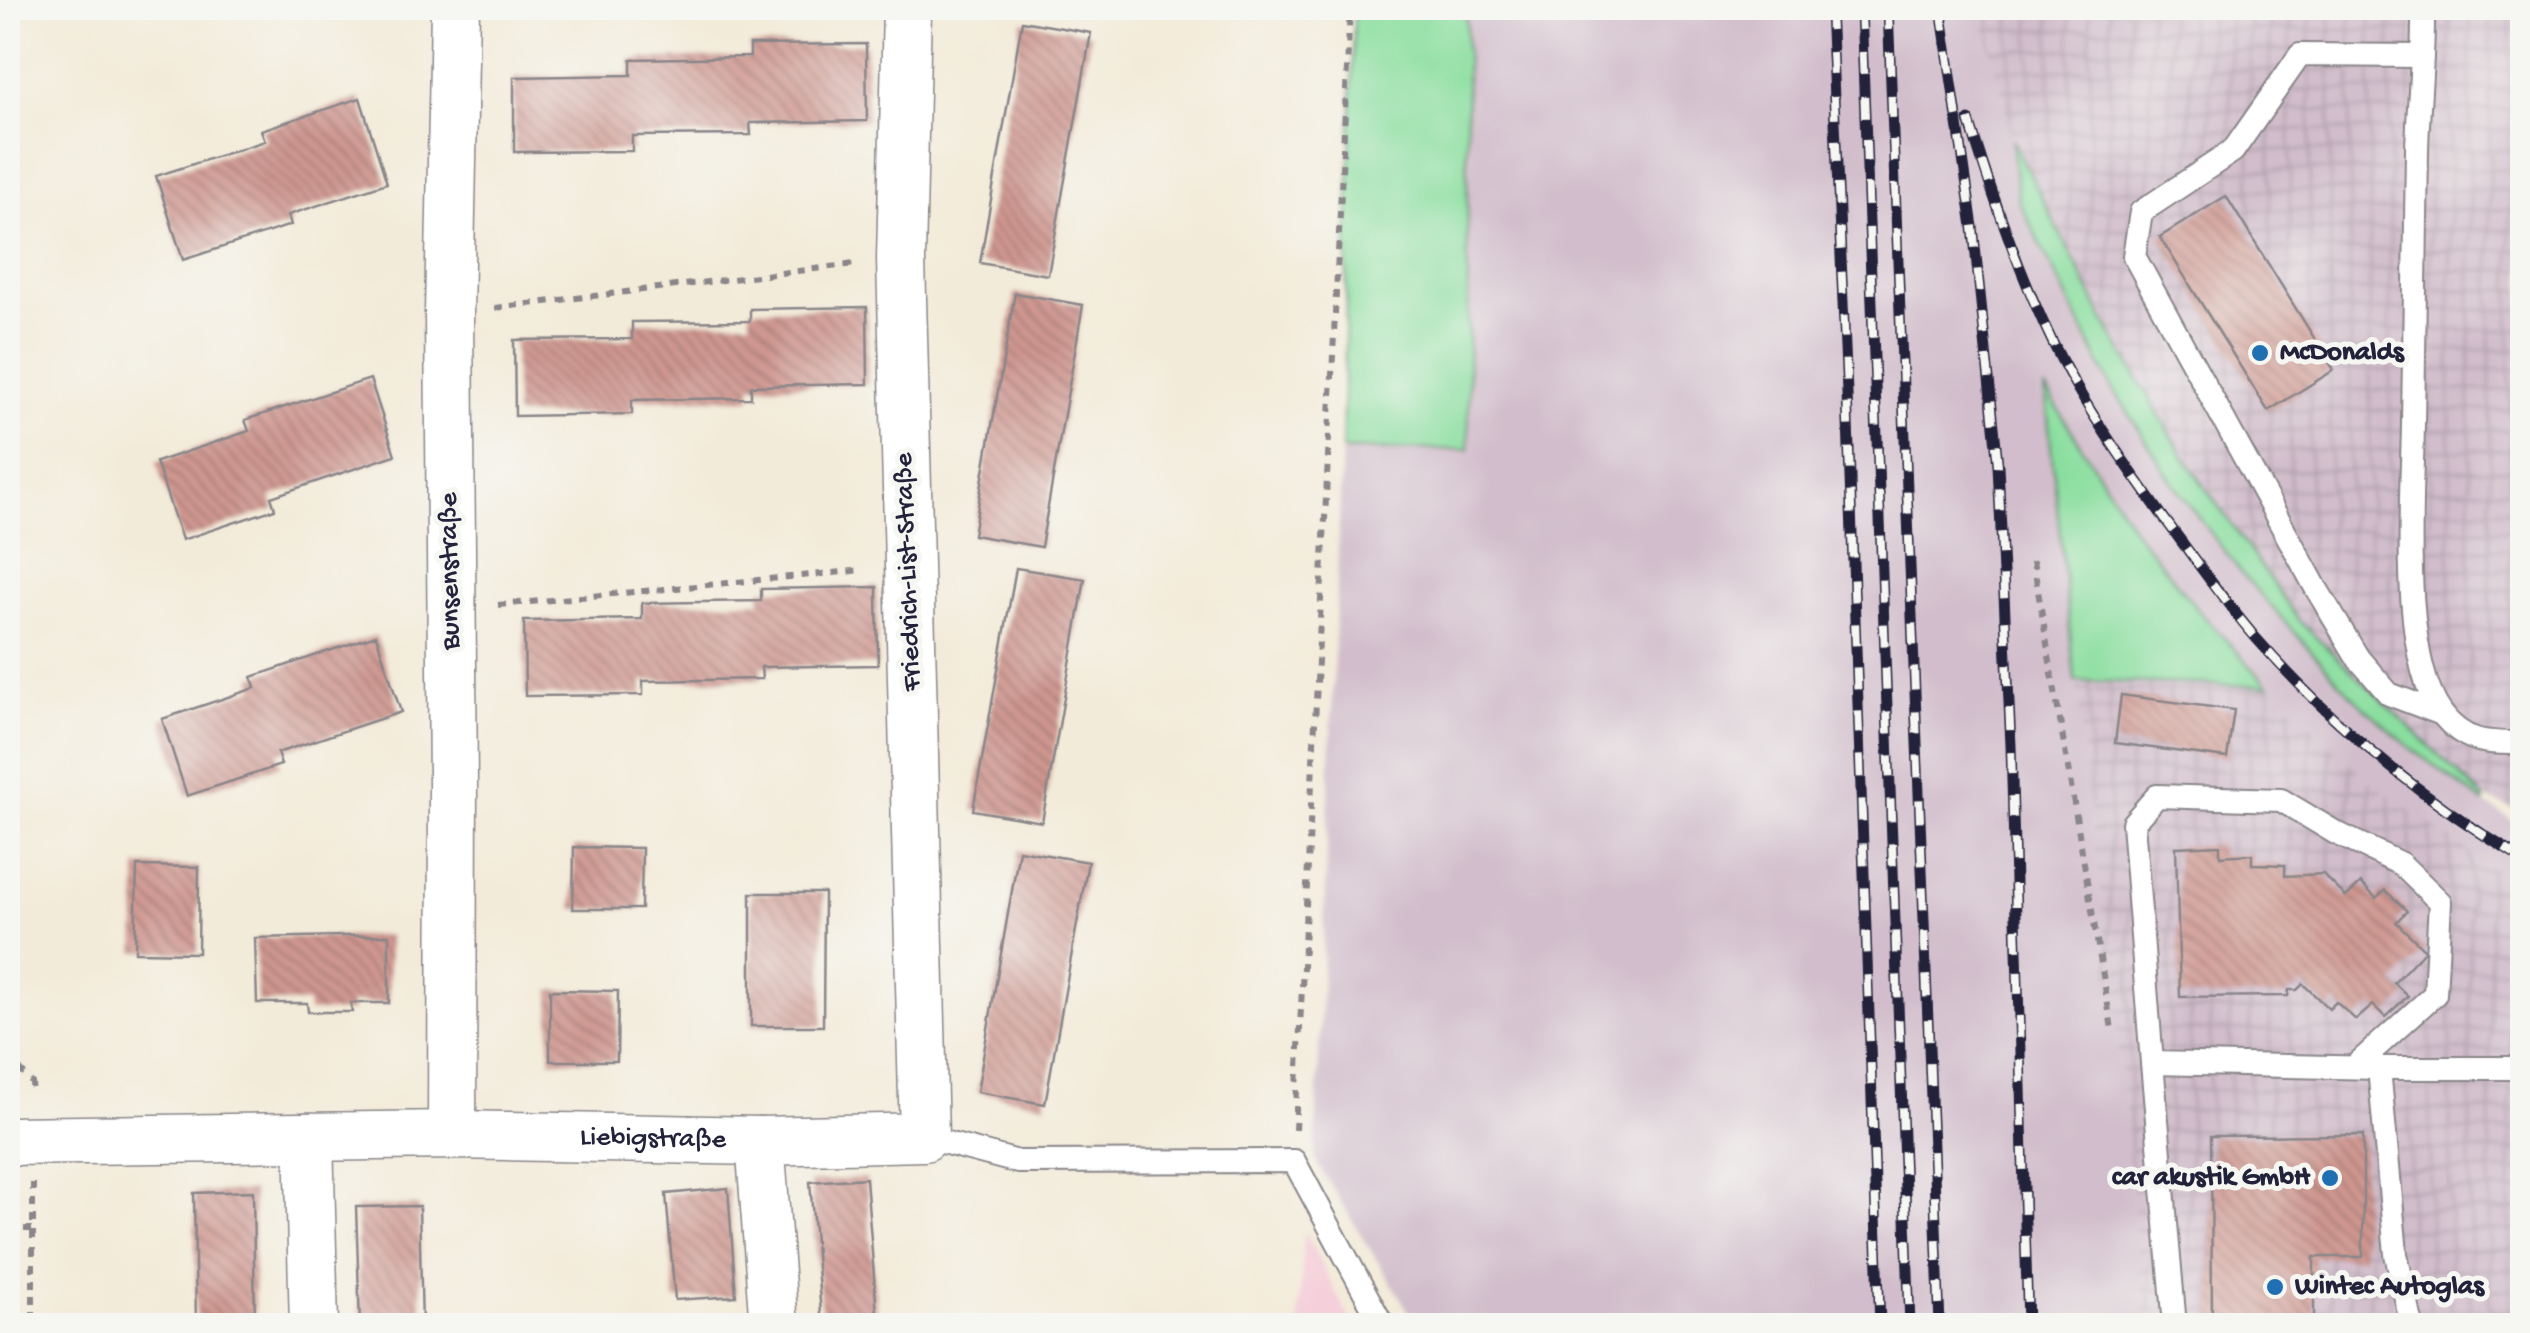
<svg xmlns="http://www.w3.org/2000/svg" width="2530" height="1333" font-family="'Gochi Hand',sans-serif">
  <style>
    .built { fill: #f5cfda }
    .industrial { fill: url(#industrial-grid) }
    .railway { fill: #d1bdcb }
    .green { fill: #8ade9f; stroke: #56806d; stroke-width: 2.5 }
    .building { fill: url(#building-back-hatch) }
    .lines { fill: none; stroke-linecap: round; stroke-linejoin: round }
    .lane-casing { stroke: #8a868a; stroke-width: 26 }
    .street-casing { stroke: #8a868a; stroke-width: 51 }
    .path { stroke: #8a868a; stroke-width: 6; stroke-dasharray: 8 8; stroke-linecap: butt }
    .lane { stroke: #fff; stroke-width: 22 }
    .street { stroke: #fff; stroke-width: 48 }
    .rail-casing { stroke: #22223b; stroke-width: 11 }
    .rail { stroke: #f6f6f2; stroke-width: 8; stroke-dasharray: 22; stroke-linecap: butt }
    .poi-dot { fill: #1f6fb2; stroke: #f6f6f2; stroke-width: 4 }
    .labels { text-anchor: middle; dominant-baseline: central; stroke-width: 10; stroke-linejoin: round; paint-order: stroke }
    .poi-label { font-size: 28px; font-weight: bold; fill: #22223b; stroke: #f6f6f2; text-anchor: start }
    .street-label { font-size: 28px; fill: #22223b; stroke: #f6f6f2 }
  </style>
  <defs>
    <pattern id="industrial-grid" width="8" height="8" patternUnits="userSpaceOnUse" patternTransform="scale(2.5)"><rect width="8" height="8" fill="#d1bdcb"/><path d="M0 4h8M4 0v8" fill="none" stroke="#b3a2af"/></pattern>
    <pattern id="building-back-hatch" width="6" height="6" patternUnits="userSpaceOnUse" patternTransform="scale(2.5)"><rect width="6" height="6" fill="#cf9790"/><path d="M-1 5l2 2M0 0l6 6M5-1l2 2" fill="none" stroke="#a87b77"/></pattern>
  </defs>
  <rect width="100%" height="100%" fill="#f6f6f2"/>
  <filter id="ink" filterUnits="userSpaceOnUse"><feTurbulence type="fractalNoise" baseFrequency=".01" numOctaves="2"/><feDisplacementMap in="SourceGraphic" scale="20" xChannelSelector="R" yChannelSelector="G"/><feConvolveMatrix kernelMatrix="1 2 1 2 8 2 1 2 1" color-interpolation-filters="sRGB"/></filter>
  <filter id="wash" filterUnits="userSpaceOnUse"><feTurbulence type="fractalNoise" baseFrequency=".0048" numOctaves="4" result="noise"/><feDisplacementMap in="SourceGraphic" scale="40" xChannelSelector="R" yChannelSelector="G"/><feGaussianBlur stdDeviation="2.25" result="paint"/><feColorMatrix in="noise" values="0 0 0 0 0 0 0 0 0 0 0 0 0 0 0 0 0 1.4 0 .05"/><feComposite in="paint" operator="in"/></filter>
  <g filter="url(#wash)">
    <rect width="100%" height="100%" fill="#f3ebd9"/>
    <path class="built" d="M1304,1231L1353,1325H1298Z"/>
    <g class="industrial">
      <path d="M1980,8H2522V812L2484,798L2299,621L2184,457L2112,335L2012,139Z"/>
      <path d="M2075,681L2269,686L2367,779L2522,889V1325H2143L2126,1119Z"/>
    </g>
    <path class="railway" d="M1466,8H1980L2012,139L2019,200L2109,382L2173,483L2241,573L2350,694L2408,746L2484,803L2522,826V889L2367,779L2269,686L2197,609L2134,530L2046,391L2075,681L2126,1119L2143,1325H1417L1315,1160L1342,447L1469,449Z"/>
    <g class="green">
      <path d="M1354,8H1466L1469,449L1342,450Z"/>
      <path d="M2012,139L2112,335L2184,457L2299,621L2484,798V803L2408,746L2350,694L2241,573L2173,483L2109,382L2018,200Z"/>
      <path d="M2045,388L2134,530L2197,609L2269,686L2075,681Z"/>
    </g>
    <g id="blocks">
      <g class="building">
        <path d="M1022,21L1091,33L1048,275L980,263Z"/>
        <path d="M866,44L867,121L750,123L751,135L632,136V151L514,152V77L631,75V59L750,57V45Z"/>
        <path d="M360,98L387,183L288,215L291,225L183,260L156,176L265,141L261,130Z"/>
        <path d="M2226,196L2334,370L2268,411L2160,237Z"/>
        <path d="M1015,293L1083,305L1041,547L973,535Z"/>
        <path d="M867,307L868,384L751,386V398L632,400V414L515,416L514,340L632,339V322L750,321V309Z"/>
        <path d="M370,379L395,455L271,497L275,509L182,540L156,462L249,431L245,420Z"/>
        <path d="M1016,568L1085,579L1042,822L973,810Z"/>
        <path d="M877,587L878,665L761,667L762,679L643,681V695L525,696L524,621L642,619V603L761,601V589Z"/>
        <path d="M376,635L401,712L277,753L281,765L187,796L162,719L255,688L252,677Z"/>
        <path d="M2121,695L2234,710L2227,758L2115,743Z"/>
        <path d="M2220,845V856L2252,854V864L2285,865V876L2323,874L2346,897L2361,883L2376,898L2385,890L2407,911L2396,922L2425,950L2394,983L2408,996L2385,1017L2373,1005L2356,1020L2336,1002L2329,1009L2303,984L2297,990H2289L2288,996L2180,997L2176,847Z"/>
        <path d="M574,847L642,848L641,909H573Z"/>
        <path d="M1019,850L1088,862L1045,1104L977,1092Z"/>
        <path d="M137,866L199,867L198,953L135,952Z"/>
        <path d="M751,893H824L823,1026H751Z"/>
        <path d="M389,935V1003H351L352,1012H308L307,1003H257L255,938Z"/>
        <path d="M550,990L618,991L617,1061H550Z"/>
        <path d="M2363,1135V1257H2314V1318H2333V1326H2212L2211,1136Z"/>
        <path d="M866,1178L878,1326H822L810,1182Z"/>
        <path d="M728,1188L736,1296L675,1300L666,1194Z"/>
        <path d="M253,1191L255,1325L196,1326L194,1193Z"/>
        <path d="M419,1206L422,1326H360L356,1207Z"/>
      </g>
    </g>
  </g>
  <g filter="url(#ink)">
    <use href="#blocks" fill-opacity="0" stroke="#8a868a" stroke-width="2.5"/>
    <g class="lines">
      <defs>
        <g id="lane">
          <path d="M2423,8C2424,55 2418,103 2417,151C2415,242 2414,333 2413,424C2412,496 2399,657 2442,714C2465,744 2488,743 2522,743"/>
          <path d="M2422,56L2300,55L2233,151L2141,212L2134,256L2316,588L2358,658L2389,694L2442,714"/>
          <path d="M2152,1063L2175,1326"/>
          <path d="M2354,1067L2435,994L2440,902L2401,864L2336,833L2281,800L2157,796L2133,823L2152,1063L2379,1068H2522"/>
          <path d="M2379,1068L2396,1254L2412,1326"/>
          <path d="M924,1137L1018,1162L1294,1161L1383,1326"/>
        </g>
        <g id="street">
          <path d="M452,1135L453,784L449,314L455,8"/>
          <path d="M309,1137L314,1326"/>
          <path id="s1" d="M8,1141L452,1135L760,1141L924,1137L901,259L907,8"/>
          <path d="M760,1141L774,1326"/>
        </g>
      </defs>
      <use href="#lane" class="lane-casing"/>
      <use href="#street" class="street-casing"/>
      <g class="path">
        <path d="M495,308L855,264"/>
        <path d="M2033,561L2112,1029"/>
        <path d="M498,605L863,570"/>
        <path d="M8,718L13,1039L17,1066L32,1083L33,1095"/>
        <path d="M1295,1130L1350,8"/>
        <path d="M33,1183V1326"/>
        <path d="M8,1229H33"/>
      </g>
      <use href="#lane" class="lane"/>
      <use href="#street" class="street"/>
      <defs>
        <g id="rail">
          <path d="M1830,8L1847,393L1880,1326"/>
          <path d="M1861,8L1910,1326"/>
          <path d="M1888,8L1940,1326"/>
          <path d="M1941,8L1973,227L1998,465L2011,746L2028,1326"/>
          <path d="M1969,120C1992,195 2017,268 2051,339C2081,402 2123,461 2164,518C2194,558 2223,600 2256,638C2333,726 2423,799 2522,859"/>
        </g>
      </defs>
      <use href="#rail" class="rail-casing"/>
      <use href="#rail" class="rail"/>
    </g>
  </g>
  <g class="poi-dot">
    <circle cx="2260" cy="353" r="10"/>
    <circle cx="2330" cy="1178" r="10"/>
    <circle cx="2275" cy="1287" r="10"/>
  </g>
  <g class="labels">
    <g class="poi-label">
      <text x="2280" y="353">McDonalds</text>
      <text x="2310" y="1178" text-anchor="end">car akustik GmbH</text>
      <text x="2295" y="1287">Wintec Autoglas</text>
    </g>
    <g class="street-label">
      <text transform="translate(451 571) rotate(-91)">Bunsenstraße</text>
      <text transform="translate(909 572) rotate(-92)">Friedrich-List-Straße</text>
      <text stroke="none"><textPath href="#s1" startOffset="645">Liebigstraße</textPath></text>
    </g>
  </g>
  <rect width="2530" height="1333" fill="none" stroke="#f6f6f2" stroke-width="40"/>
</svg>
